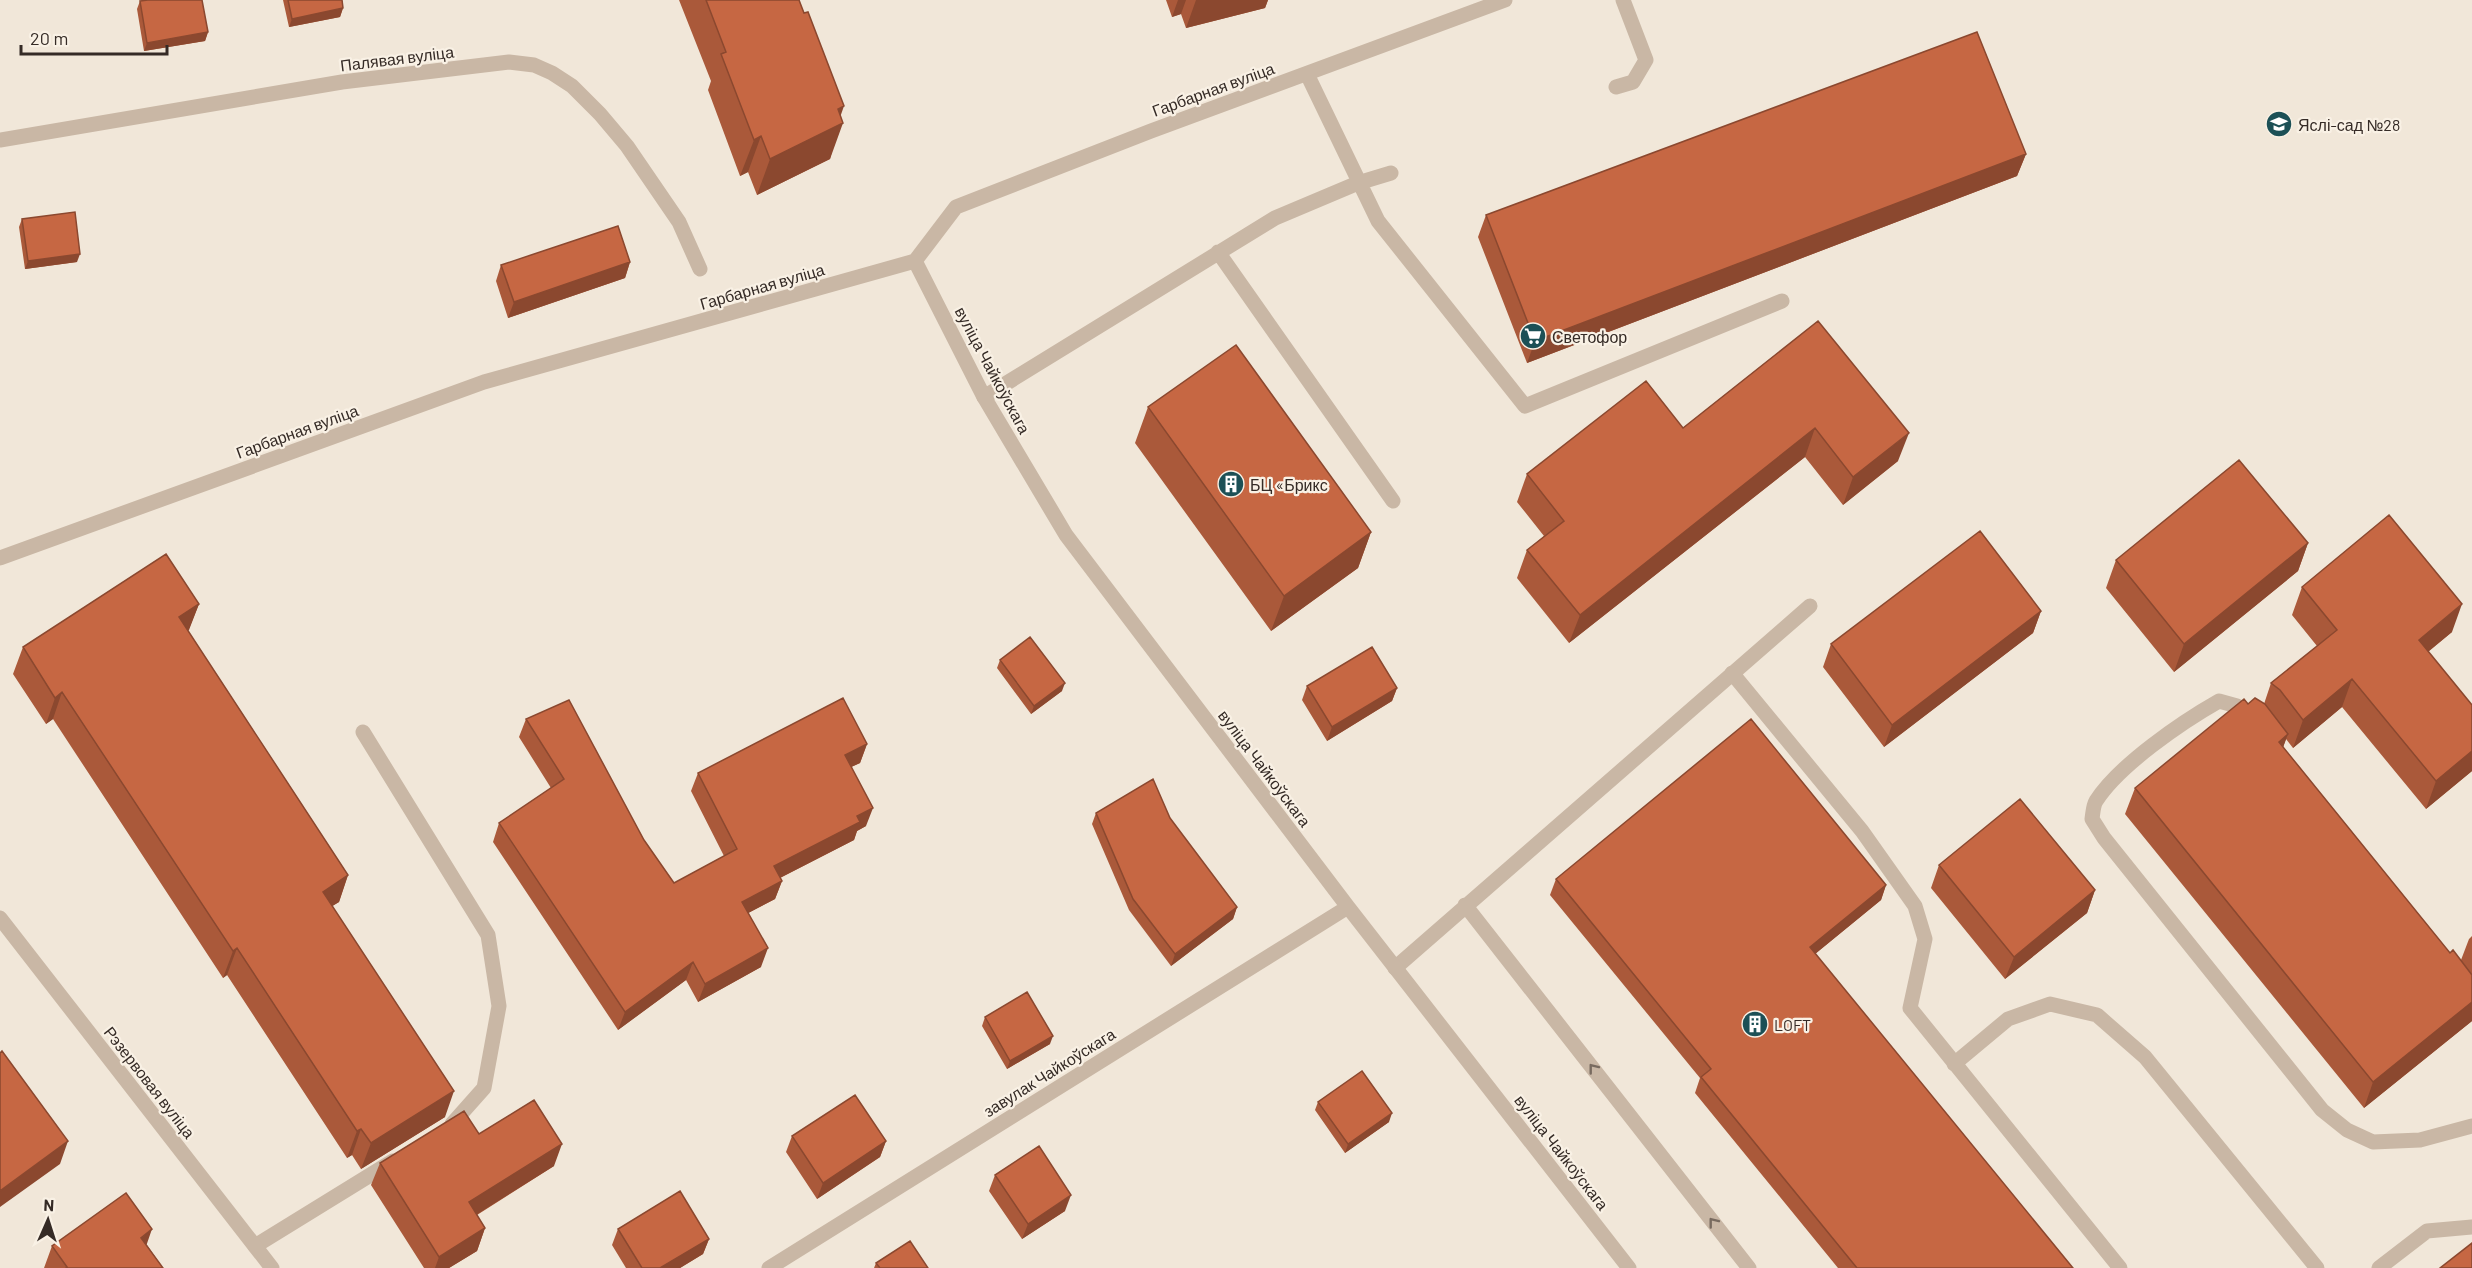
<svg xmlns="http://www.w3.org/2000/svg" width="2472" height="1268" viewBox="0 0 2472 1268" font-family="Barlow,sans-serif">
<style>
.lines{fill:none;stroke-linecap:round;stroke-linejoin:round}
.service{stroke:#c9b7a5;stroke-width:15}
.minor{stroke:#c9b7a5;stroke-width:15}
.wall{fill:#aa593a}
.shaded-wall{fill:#8b482f}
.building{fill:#c66743;stroke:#8b482f;stroke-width:1.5}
.oneway{stroke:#786a5f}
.labels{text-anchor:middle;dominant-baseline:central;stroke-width:4.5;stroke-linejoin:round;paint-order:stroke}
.street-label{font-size:16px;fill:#352b26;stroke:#f9f1e5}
.poi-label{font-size:16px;fill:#352b26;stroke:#f9f1e5;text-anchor:start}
</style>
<rect width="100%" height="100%" fill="#f1e7d9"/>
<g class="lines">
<path class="service" d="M1307,74L1378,221L1525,406L1782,301
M1616,87L1633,82L1646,60L1623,0
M1218,252L1393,501
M984,397L1275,218L1358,183L1391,173
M1732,673L1862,831L1915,906L1925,939L1910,1008L2120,1268
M2251,716L2237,706L2219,701C2182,722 2119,765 2096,801C2093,806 2093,813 2092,819L2104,838L2322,1110L2347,1130L2373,1142L2420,1140L2472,1126
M363,732L488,935L499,1006L484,1088L452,1124
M1465,905L1749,1268
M1395,968L1810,606
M1954,1064L2008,1019L2050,1004L2097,1015L2145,1057L2317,1268
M255,1246L393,1161
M2379,1268L2427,1231L2472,1227"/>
<path class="minor" d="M0,140L342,82L509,62L534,65L552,73L572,86L600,114L627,146L679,222L700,269
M915,261L984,397L1066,535L1348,907L1629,1268
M0,558L484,382L915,261L956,207L1151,131L1505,0
M0,918L272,1268
M769,1268L1348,907"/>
</g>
<path class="wall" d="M283,0H342L343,8L340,17L289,27Z
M679,0H799L841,117L830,159L757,195L748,172L740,176L708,90L711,81Z
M1166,0H1268L1265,8L1186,28L1181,14L1172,17Z
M140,1L208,32L205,41L144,51L137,9Z
M2026,154L2017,176L1527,363L1478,237L1486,215Z
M22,219L77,262L25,269L19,227Z
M630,262L625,278L508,318L496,281L501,265Z
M1818,321L1898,461L1843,505L1805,457L1569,643L1517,578L1527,550L1544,536L1517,502L1527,474L1683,428Z
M1148,407L1371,532L1358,568L1271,631L1135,443Z
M2308,543L2298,571L2174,672L2106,588L2116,560Z
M2302,587L2452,632L2428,652L2472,705V771L2426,809L2342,707L2293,748L2286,739L2283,747L2450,953L2461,960L2469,939L2472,936V1021L2364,1108L2125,814L2135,788L2248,704H2264L2271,683L2317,646L2292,615Z
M199,604L188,631L348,875L339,902L332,906L445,1117L361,1169L352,1155L347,1158L227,975L223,978L53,719L46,724L13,674L23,647Z
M2041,611L2033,633L1884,747L1823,667L1831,644Z
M1000,660L1062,691L1031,714L997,668Z
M1307,686L1397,688L1392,701L1327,741L1302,700Z
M526,719L644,840L674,883L724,856L691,791L698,773L867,744L860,763L851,767L866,826L857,831L854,840L780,878L782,881L775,899L748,913L761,967L698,1002L686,980L618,1030L493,842L499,823L551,788L519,737Z
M1096,813L1237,907L1233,919L1171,966L1129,910L1092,824Z
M1939,865L2095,890L2087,913L2005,979L1931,888Z
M1556,879L1886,885L1881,900L1815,954L2073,1268H1838L1695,1093L1700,1078L1550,895Z
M985,1017L1050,1044L1007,1069L982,1026Z
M1318,1102L1389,1122L1345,1153L1315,1110Z
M479,1134L554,1166L477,1215L485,1228L477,1251L449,1268H424L371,1185L380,1163Z
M792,1136L886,1141L880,1157L817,1199L786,1152Z
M995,1175L1065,1211L1022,1239L989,1191Z
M618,1229L709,1239L703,1254L680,1268H626L612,1245Z
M147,1245L163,1268H44L52,1246Z
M876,1263L928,1268H874Z"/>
<path class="shaded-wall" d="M1178,0H1186L1181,14L1172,17Z
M1196,0H1268L1265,8L1186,28Z
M343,8L340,17L289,27L292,19Z
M208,32L205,41L144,51L147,43Z
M844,106L837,126L843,123L830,159L757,195L770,159L838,109Z
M761,136L748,172L740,176L754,140Z
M2026,154L2017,176L1527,363L1535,341Z
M80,254L77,262L25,269L28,261Z
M630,262L625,278L508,318L514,302Z
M1815,428L1805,457L1569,643L1580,615Z
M1909,433L1898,461L1843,505L1853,477Z
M1371,532L1358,568L1271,631L1284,596Z
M2308,543L2298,571L2174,672L2184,644Z
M199,604L189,630L169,643L179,617Z
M2462,604L2452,632L2408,668L2419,640Z
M2041,611L2033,633L1884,747L1892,725Z
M2352,679L2342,707L2293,748L2303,720Z
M1065,683L1062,691L1031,714L1034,706Z
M1397,688L1392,701L1327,741L1332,727Z
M62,692L53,719L46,724L55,698Z
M2288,734L2278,761L2279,742Z
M867,744L860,763L838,773L845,755Z
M2472,751V771L2426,809L2436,781Z
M873,808L866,826L857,831L854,840L768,884L774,866L857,816Z
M348,875L339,902L313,918L323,892Z
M782,881L775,899L735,920L742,902Z
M1886,885L1881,900L1804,963L1810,947Z
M2095,890L2087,913L2005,979L2014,957Z
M1237,907L1233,919L1171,966L1175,954Z
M237,948L227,975L223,978L233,951Z
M768,948L761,967L698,1002L705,984Z
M693,962L686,980L618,1030L625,1012Z
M2472,1002V1021L2364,1108L2373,1082Z
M1053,1036L1050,1044L1007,1069L1010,1061Z
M454,1091L445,1117L361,1169L371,1143Z
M1392,1113L1389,1122L1345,1153L1348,1144Z
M361,1129L352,1155L347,1158L357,1131Z
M68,1141L60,1164L0,1207V1191Z
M886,1141L880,1157L817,1199L823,1183Z
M562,1144L554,1166L460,1225L469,1202Z
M1071,1195L1065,1211L1022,1239L1028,1224Z
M485,1228L477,1251L449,1268H435L439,1257Z
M152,1229L142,1258L141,1238Z
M709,1239L703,1254L680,1268H660Z"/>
<path class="building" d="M148,0H202L208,32L147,43L140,1Z
M288,0H342L343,8L292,19Z
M706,0H799L804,13L808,12L844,106L838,109L843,123L770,159L761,136L754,140L721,54L726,52Z
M1977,32L2026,154L1535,341L1486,215Z
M75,212L80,254L28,261L22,219Z
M618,226L630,262L514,302L501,265Z
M1818,321L1909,433L1853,477L1815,428L1580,615L1527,550L1564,521L1527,474L1646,381L1683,428Z
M1236,345L1371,532L1284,596L1148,407Z
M2239,460L2308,543L2184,644L2116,560Z
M2389,515L2462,604L2419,640L2472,705V751L2436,781L2352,679L2303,720L2280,690L2271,683L2337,630L2302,587Z
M1980,531L2041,611L1892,725L1831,644Z
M166,554L199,604L179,617L348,875L323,892L454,1091L371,1143L361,1129L357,1131L237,948L233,951L62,692L55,698L23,647Z
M1030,637L1065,683L1034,706L1000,660Z
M1372,647L1397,688L1332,727L1307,686Z
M843,698L867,744L845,755L873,808L857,816L860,822L774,866L782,881L742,902L768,948L705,984L693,962L625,1012L499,823L564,779L526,719L569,700L644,840L674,883L737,849L698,773Z
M2255,698L2265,704L2288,734L2279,742L2450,953L2453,950L2472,975V1002L2373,1082L2135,788L2244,699L2248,704Z
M1751,719L1886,885L1810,947L2073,1268H1857L1701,1077L1711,1069L1556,879Z
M1153,779L1170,818L1237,907L1175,954L1133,899L1096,813Z
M2020,799L2095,890L2014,957L1939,865Z
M1027,992L1053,1036L1010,1061L985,1017Z
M2,1051L68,1141L0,1191V1053Z
M1362,1071L1392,1113L1348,1144L1318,1102Z
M855,1095L886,1141L823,1183L792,1136Z
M534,1100L562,1144L469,1202L485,1228L439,1257L380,1163L464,1111L479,1134Z
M1039,1146L1071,1195L1028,1224L995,1175Z
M680,1191L709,1239L660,1268H642L618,1229Z
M126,1193L152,1229L141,1238L163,1268H66L67,1267L52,1246Z
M910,1241L928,1268H880L876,1263Z
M2472,1243V1268H2440Z"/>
<defs><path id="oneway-chevron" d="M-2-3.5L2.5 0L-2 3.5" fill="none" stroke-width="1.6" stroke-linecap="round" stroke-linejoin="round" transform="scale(1.5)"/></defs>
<g class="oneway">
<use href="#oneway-chevron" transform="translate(1593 1068) rotate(-128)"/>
<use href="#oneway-chevron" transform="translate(1713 1222) rotate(-128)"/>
</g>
<defs>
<symbol id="school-disc" viewBox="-11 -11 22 22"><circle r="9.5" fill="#1c5056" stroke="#f9f1e5"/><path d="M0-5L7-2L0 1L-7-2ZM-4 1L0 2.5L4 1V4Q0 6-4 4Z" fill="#fff"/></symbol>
<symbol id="supermarket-disc" viewBox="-11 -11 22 22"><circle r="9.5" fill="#1c5056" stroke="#f9f1e5"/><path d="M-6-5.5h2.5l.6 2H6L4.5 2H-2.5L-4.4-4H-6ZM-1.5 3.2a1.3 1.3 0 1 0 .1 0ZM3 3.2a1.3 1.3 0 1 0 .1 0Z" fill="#fff"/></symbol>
<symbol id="building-disc" viewBox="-11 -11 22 22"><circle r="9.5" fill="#1c5056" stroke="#f9f1e5"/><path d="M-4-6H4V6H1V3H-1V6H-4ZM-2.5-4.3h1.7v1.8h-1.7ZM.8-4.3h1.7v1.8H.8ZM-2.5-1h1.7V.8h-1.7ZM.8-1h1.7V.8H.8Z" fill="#fff"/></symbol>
</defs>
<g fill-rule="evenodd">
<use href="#school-disc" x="2264" y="109" width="30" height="30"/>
<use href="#supermarket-disc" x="1518" y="321" width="30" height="30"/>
<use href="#building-disc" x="1216" y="469" width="30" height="30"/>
<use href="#building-disc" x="1740" y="1009" width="30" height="30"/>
</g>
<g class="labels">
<g class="street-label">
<text transform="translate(397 58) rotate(-7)">Палявая вуліца</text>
<text transform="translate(1213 89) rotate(-20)">Гарбарная вуліца</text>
<text transform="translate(762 286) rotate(-16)">Гарбарная вуліца</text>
<text transform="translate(993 370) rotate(62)">вуліца Чайкоўскага</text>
<text transform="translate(297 431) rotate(-20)">Гарбарная вуліца</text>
<text transform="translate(1265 768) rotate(53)">вуліца Чайкоўскага</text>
<text transform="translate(1049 1072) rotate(-32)">завулак Чайкоўскага</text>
<text transform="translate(150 1082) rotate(52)">Рэзервовая вуліца</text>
<text transform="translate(1562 1152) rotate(52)">вуліца Чайкоўскага</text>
</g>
<g class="poi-label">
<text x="2298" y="124">Яслі-сад №28</text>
<text x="1552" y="336">Светофор</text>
<text x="1250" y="484">БЦ «Брикс</text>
<text x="1774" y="1024">LOFT</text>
</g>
</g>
<g transform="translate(48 1220) rotate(3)" stroke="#f9f1e5" stroke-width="4.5" paint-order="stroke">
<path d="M0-4.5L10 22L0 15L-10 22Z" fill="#352b26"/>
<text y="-9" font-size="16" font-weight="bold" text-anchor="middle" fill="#352b26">N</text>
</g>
<path d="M21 45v9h146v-9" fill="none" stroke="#352b26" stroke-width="3"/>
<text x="30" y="45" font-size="18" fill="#352b26" stroke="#f9f1e5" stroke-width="4.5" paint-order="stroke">20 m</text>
</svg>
